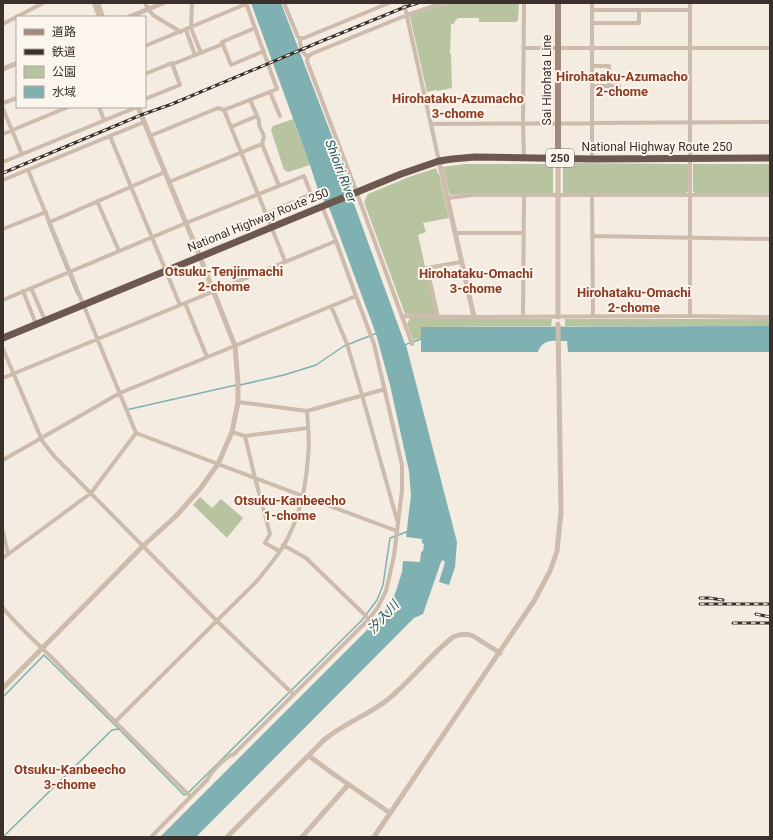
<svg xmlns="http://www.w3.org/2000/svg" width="773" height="840" viewBox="0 0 773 840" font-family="Roboto,'Noto Sans JP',sans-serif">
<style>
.green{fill:#b8c4a0}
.water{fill:#7fb0b2}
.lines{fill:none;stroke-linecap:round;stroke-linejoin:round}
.stream{stroke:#7fb0b2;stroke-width:1.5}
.minor{stroke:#cdbbac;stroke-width:4}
.tertiary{stroke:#cdbbac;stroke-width:5}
.secondary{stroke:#a18a7d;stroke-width:6}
.trunk{stroke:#6c584f;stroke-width:7}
.rail-casing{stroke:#3b302b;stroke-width:3}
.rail{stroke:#fbf5ee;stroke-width:1.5;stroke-dasharray:4.5;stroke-linecap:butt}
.labels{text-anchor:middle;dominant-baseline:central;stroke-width:4;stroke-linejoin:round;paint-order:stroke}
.shield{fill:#fbf5ee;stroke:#756b66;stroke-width:1}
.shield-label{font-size:11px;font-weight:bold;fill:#3b302b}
.street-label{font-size:12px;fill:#3b302b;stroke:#fbf5ee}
.neighbourhood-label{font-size:13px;font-weight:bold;fill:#8c3b22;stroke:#fbf5ee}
.water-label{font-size:13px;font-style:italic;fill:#1f5a5e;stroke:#fbf5ee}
</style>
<rect width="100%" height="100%" fill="#f4ebe1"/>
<path class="green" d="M450,3H519L518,20L516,22H479V18H458L455,21L454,24H451L450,54H451L452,88L437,91L436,90L427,92L410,17L411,15Z
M293,119L310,165L288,172L284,170L271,130L273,126Z
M566,163L688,164V191L686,193H563V166Z
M465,164H550L553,166V193H476L451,195L449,193L443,167Z
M693,164H770V193H695L693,191Z
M436,168L438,174H439L449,218L423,223L426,232L418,235L436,315L405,314L364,202L368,194L409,177Z
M410,318L552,319L551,326L422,327L421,338L413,340L407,324Z
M565,319H770V326H565Z
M200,497L212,508L221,499L243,518L227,538L193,505Z"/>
<path class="water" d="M251,3H281L344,168L342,169C343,176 347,182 345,189L350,199L353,201L405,344L421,338V327L770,326V352H568L567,341C555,341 542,338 538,352H421V340L406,345L457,542L455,567L449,585L439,582L445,562L443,560L441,562L423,614L414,618L196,837H160L383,614L394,597L402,572L403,561L420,562L421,552L423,551L424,544L422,543V539L406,537L411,495L409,471L390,385L376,334L330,210L319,193L310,165Z"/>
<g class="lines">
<path class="stream" d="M48,223L77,294
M240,385L284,375L316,365L344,346L377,333
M126,410L236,385
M3,697L44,655L119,729
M3,837L112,730L119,729L184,795L189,792L362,620L377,600L383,585L390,538L409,531"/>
<path class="minor" d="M94,3L99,17
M98,3L103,17
M145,3L148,9L153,15L181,32
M192,3L191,28L201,53
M284,3L298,37L300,38C299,44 303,54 308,57L307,61L354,185L412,344
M404,3L439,161
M524,3L523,124L524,158
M592,3V159
M592,10H690
M592,23H639V10
M3,24L43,3
M255,28L222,42L231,65L264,51
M186,30L195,55
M300,38H304L389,3
M145,46L246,4
M523,48H770
M308,57L311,54L407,15L443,3
M173,64L223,44
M592,66H609V86
M145,74L172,63L180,85L145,99
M592,86H619
M270,92L280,116
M250,100L259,120V125L264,136L262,144L279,186
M3,103L17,98
M99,107L104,120
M3,109L22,154
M224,110L285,261
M431,124L770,122
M231,127L257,116
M3,134L68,107
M110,136L180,305
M150,136L218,108L224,110L277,89L246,3
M3,162L137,107
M28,170L136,433L303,496L397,531
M3,180L144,122
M169,182L262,144
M592,195L593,316
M448,198L472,195H770
M97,201L119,251
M50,222L165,172
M3,229L46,212
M456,233H523
M592,236L770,239
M31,288L45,320
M23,291L36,324
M3,300L186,223L304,176L311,194L266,214
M185,303L207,357
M331,306L347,344L362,395L397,520
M402,316L474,317L690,316L770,317
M690,316V3
M438,317L427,268L461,262
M523,317L524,195
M3,349L41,438L43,442L54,456L217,621L293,694
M3,378L336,241
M238,402L307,411L385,389
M232,432L245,436L308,428
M245,436L255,478L270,534L265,543L279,551
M3,460L120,393L356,296
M3,532L8,554
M283,545L306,558L369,619
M3,558L91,493L136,433
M3,608C20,629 42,647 61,667C104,711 147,754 191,797
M115,722L256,582C266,570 276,558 284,545C299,519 306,487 308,457C310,442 308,426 307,411
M151,837L207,780C211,772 225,757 234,754L369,619L378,607L386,591L394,556L402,490V465L374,344L356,296L336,241L322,206"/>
<path class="tertiary" d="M129,17L163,3
M3,69L17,63
M558,158V317
M439,161L474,317
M3,688L143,546L176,516L200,489L218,464L232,432L238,402V383L235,346L200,257L138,107
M309,756L332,773L390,813
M227,837L324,740C343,724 366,716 386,701C410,682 429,656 453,637C460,634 466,633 473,636L500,653
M302,837L348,785
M374,837L534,601L550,571L557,551L561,512L558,324"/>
<path class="secondary" d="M558,158V3"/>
<path class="trunk" d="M3,338L401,174L439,161L452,159L475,157L592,159L770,158"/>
<defs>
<path id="rail" d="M3,173L141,115L172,104L317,43L405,7L418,3
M700,598H709L723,600
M700,604H770
M756,614L770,617
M733,623H770"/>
</defs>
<use href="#rail" class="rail-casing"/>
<use href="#rail" class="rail"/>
</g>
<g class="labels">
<rect class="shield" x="546" y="149" width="28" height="18" rx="3"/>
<g class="shield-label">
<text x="560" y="158">250</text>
</g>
<g class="street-label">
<text transform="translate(547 80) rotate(-90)">Sai Hirohata Line</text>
<text x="657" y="147">National Highway Route 250</text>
<text transform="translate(258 220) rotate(-22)">National Highway Route 250</text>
</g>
<g class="neighbourhood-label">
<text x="622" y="76">Hirohataku-Azumacho<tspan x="622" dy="15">2-chome</tspan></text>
<text x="458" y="98">Hirohataku-Azumacho<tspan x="458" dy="15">3-chome</tspan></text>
<text x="224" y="271">Otsuku-Tenjinmachi<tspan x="224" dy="15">2-chome</tspan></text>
<text x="476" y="273">Hirohataku-Omachi<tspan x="476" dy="15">3-chome</tspan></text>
<text x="634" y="292">Hirohataku-Omachi<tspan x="634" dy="15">2-chome</tspan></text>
<text x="290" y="500">Otsuku-Kanbeecho<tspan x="290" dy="15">1-chome</tspan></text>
<text x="70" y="769">Otsuku-Kanbeecho<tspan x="70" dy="15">3-chome</tspan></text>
</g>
<g class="water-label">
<text transform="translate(341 171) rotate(69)">Shioiri River</text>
<text transform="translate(383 617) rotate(-48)">汐入川</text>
</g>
</g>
<rect width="773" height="840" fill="none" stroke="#3b302b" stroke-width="8"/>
<rect x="16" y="16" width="130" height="92" fill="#fbf5ee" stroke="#aea6a0"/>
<rect x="24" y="29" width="20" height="6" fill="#a18a7d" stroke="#aea6a0"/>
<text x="52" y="36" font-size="12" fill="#3b302b">道路</text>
<rect x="24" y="49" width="20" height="6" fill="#3b302b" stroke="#aea6a0"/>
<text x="52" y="56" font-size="12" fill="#3b302b">鉄道</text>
<rect x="24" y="66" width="20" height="12" fill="#b8c4a0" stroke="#aea6a0"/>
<text x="52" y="76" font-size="12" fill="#3b302b">公園</text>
<rect x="24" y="86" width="20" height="12" fill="#7fb0b2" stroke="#aea6a0"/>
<text x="52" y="96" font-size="12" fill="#3b302b">水域</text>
</svg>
